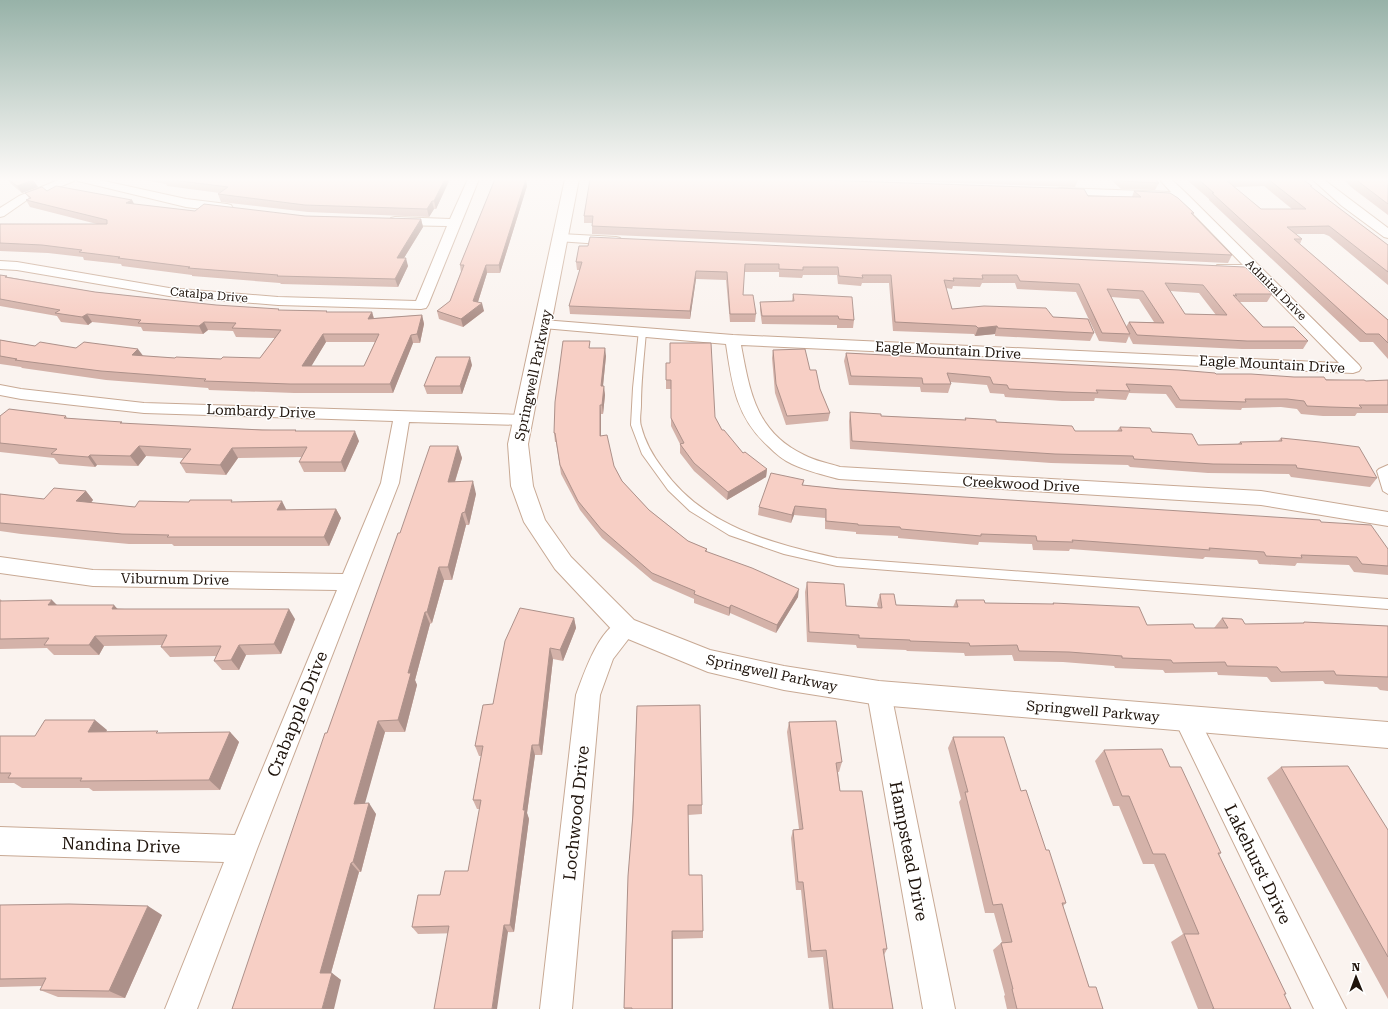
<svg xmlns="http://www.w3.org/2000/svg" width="1388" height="1009" viewBox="0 0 1388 1009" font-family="'Roboto Serif',serif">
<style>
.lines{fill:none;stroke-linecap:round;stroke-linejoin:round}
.lane-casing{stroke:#c8a994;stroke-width:2}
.street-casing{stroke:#c8a994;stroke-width:2}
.secondary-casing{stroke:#c8a994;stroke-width:2}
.lane{fill:#fff;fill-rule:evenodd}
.street{fill:#fff;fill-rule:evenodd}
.secondary{fill:#fff;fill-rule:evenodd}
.wall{fill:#d4b2a9;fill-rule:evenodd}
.shaded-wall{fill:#ad918a}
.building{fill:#f7cfc5;stroke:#ad918a;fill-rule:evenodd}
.labels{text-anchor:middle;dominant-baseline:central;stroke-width:3;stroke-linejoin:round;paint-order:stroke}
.far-street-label{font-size:12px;fill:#1f140c;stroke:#fff}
.street-label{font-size:14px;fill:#1f140c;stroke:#fff}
.near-street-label{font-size:17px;fill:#1f140c;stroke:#fff}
</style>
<rect width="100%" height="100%" fill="#faf3ef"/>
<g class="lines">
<defs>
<path id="lane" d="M639,330H645L646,332C644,356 641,381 641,405C641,411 639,420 641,426C645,442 653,456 663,469C704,527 771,543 837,558L1388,599V609L837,566L784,554L729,535L690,511L668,490L642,454L631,425L633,388Z
M1388,465V494L1383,491L1377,471L1379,469Z"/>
<path id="street" d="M61,179H76L74,181L27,200L4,216L0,217V208L19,196Z
M76,179H95L186,199L227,204L231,205L233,208L231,211L227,212L186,207L78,181Z
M468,179H479L428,305L426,308L421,309L278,305L169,296L17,270L0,269V261L17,262L169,288L278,297L416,301L447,226L395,225L391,224L389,221L391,218L395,217L450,219Z
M1159,179H1171L1187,194L1359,365L1361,368L1359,371L1353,373L741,345C750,393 756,432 804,455C815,461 828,463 840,467L1261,491L1388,512V526L1261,505L839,479C824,475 807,471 792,464C783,460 775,453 768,446C736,417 732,384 726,344L543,328L538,327L536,324L538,321L543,320L733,335L1339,363L1252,274L1217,271L1215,268L1217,265H1243L1179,199L1060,194L1056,193L1054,191L1056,189L1060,188L1171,192Z
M1312,179H1323L1388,228V238L1384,237L1342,206Z
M561,234L616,237L620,238L622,241L620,244L616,245L557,241L555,238L557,235Z
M0,385L21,389L144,403L523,415L529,416L531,420L529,424L523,425L409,422L399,483L257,849L197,1009H165L224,862L0,855V827L235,835L337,590L93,586L0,573V557L93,570L343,574L381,483L393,421L144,413L21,399L0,395Z
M625,618L633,621L636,627L633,633L613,659L600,695L572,1009H540L576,695C585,671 599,627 625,618Z
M879,683L887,686L891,693L955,1009H923L867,693L871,686Z
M1186,708L1195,711L1346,1009H1314L1174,719L1177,711Z"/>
<path id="secondary" d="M565,179H579L528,444L533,486L545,520L571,557L634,620L710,650L784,666L879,681L1388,722V748L879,705L784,690L708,672L616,634L555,569L524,522L511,486L508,444Z"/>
</defs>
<use href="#lane" class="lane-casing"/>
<use href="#street" class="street-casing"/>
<use href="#secondary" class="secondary-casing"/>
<use href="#lane" class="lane"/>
<use href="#street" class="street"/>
<use href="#secondary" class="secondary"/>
</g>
<path class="wall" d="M7,179H32L38,187L22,193L10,183Z
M139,179H450L436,209H434L429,217L308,212L221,202L218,194L220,193L167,186L166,184Z
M495,179H520L527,186L500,273H487L478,302L484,311L463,327L439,319L437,311L450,301L461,272L460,265Z
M840,179H1077L1078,180L1075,187Z
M1110,179H1154L1159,183L1155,190L1121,189Z
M1186,179H1302L1312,186L1311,187L1388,245V285L1329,236L1324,234H1296L1302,239L1300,244L1388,320V359L1373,342H1360L1209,200V199ZM1264,186L1292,209H1261L1234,187Z
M1343,179H1386L1388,181V215L1351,187Z
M47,191L132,200L134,204L195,211L305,216L421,219L423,227L404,258L408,266L398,287L281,284L280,283L192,276V275L122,266L121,264L84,260L83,257L48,253L0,251V224H97L30,207L26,200L29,198L25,193Z
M1134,191L1194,213L1193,216L1232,255L1228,263L592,234V223H584V216L1088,196L1132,197Z
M576,262L1245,267L1272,294L1267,302H1239L1263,327L1308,341L1303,349H1242L1133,344L1129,336L1126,343L1099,341L1076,292L1017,289L1015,283H982L980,287L953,286L952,289L946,288L952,309L1053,317L1094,333L1090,341L995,336V334L975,336L974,334L893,331L889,283H862L861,286L838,284L837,275H803L802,278L779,277V272H744L743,295L756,314L755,322H730L726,280L696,279L690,319L570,314L569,306L580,270H577ZM1170,291L1199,293L1216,315L1185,314ZM1111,297L1139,299L1154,322H1129L1126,327Z
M0,275L8,277L95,292L216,305L279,310L327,311V312H372L374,318L422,315L424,324L420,343H413L393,393H294L209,390L208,388L106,380L22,368L21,367L0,364V340L35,346L76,348L143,356L175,358L221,359L260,358L275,338L236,337L233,331L208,330L203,334L143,331L141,327L92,322L88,325L61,322L57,316L0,306ZM326,342H375L364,366H311Z
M793,294L854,320L853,328H837V325L762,324L760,310V302L792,301Z
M591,348L606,356L603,386L605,395L603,414H601V436L614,466L622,481L649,510L688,541L707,549V552L798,597L776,633L730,613L729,616L694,603V599L653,581L602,538L580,510L561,474L556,442H555L554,433Z
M773,350L810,370L820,389L830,413L828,421L786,425L775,393L772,358Z
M846,353L1216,374L1366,381L1388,380V413H1357L1355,416H1323L1301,414L1297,409L1281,407L1242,408L1241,410L1176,408L1166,394L1129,393L1126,400L1095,398L1094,401H1062L1005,397L1004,394L990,393L987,385L950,382L951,384L948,393L921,392L920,387L849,385L844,361Z
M666,363L715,417L722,430L743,453L767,469L766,477L727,500L694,471L680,453V444L671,426V389H666Z
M472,365L462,394H427L424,386Z
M850,412L881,416L965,420V418L1075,431H1117L1120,427L1152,432L1198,445L1238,444L1240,442L1278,441L1281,438L1377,478L1370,487L1291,477L1289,474L1208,473L1130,467L1128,465L1051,463L850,449L849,421Z
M0,416H66L67,418L123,424L296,431L359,441L345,472H304L299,462L302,457L238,458L226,475L186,473L180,463L183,458L146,456L138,466L97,465L95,467L59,464L54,458L0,452Z
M458,446L462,458L455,482L476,494L469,525H466L452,580H444L432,623L430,624L415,680L417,685L405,732H385L364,804L376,814L361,872H359L331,973L341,980L232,1009L327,733L400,533Z
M804,480L803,485L840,489L1321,522L1388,549V575L1354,572L1349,565L1297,563L1295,566L1259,564L1257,560L1205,557L1203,559L1070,549L1069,551L1033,550L1032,544L979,542L978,545L898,538V536L856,534V532L825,529V518L794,515L791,523L758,515L759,507Z
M86,491L93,500L91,503L135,507L189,502H233L286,510L336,509L341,518L329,546H174L172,544H129L21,534L0,531V494L44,499Z
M807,582L846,606L878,607L877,604L880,594L896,605L953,607L956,600L985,603L1052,604L1053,603L1147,625L1195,628H1214L1222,618L1245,624L1303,623L1304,622L1388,626V691L1380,690L1377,687L1325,684L1323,681L1271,682L1267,677L1218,675L1217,672L1165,673L1163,670L1115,668L1114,666L1063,662L1014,661L1012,655L965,656L964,653L907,651L906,650L857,648L856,645L807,642L805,592Z
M0,599L2,601L57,605L295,619L281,654L246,655L239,670H222L214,661L216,656L170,657L161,647L162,645L104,646L99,655H54L47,648L0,649Z
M574,618L576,628L563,661L553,659L542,755H535L527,813L529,819L514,932L418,934L412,927L440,895L468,871L480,809H477L473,800L481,756H479L475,746Z
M637,706L702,805V814L688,815L689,875L703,931V938L673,939V1009H624V1008Z
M789,722L842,762L839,772H838L840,791L887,949L884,955L893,1009H829L823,957L808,958L801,890H796L791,838L793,830L799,829L787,732Z
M107,730L106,732L160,733L230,732L239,742L220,790L93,791L89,788H22L14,783H0V736H35Z
M953,737L1021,791L1046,850L1066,903L1063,906L1089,987L1103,1009H1007L1004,996L1005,995L993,950L1001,943L1002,942L994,913H985L959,802L961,799L948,748Z
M1104,750L1170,767L1221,853L1219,855L1286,994L1284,995L1291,1009H1198L1171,942L1183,934L1154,864H1143L1119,806H1113L1095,761Z
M1281,767L1388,830V999L1267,778Z
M0,905L162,915L125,998L58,997L40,990L42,986L0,987Z"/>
<path class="shaded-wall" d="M445,179H450L436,209L434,201Z
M526,179L527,186L500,273L499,265Z
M33,180L38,187L22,193L17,186Z
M132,200L136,208L126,203Z
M432,201L434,209L429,217L427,209Z
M421,219L423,227L399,266L397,258Z
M406,258L408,266L398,287L395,279Z
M486,265L487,273L476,308L482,303L484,311L463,327L461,319L473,301Z
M696,271V279L690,319V311Z
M372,312L374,320L368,319Z
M87,314L92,322L88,325L82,317Z
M422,315L424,324L420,343L417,334Z
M204,322L208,330L203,334L199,326Z
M997,326L995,334L975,336L978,328Z
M323,334L326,342L306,375L302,366Z
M411,335L413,343L393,393L390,384Z
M605,348L606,356L602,395L601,386Z
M138,349L144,357L132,355Z
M470,357L472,365L462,394L460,386Z
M604,386L605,395L603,414L602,405Z
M600,405L601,414V445L600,436Z
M355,431L359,441L345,472L341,462Z
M139,446L146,456L138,466L130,456Z
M458,446L462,458L451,494L448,482Z
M232,448L238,458L226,475L220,465Z
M90,455L97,465L95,467L88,457Z
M767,469L766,477L727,500L728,492Z
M473,481L476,494L469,525L465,512Z
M86,491L93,500L84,510L76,501Z
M282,501L287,511L277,510Z
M795,506L794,515L791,523L792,515Z
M336,509L341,518L329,546L324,537Z
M462,513L466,525L452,580L448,567Z
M439,567L444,580L432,623L427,612Z
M799,589L798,597L776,633L777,625Z
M52,600L62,610L48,605Z
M114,605L123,615L112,609Z
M731,605L730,613L729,616V608Z
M289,609L295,619L281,654L274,644Z
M425,612L430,624L415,680L417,685L405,732L398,720L408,673Z
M574,618L576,628L563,661L560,650Z
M95,636L104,646L99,655L89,645Z
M239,645L246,655L239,670L231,660Z
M550,648L553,659L542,755L539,745Z
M95,720L107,730L100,742L88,732Z
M378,721L385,732L362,814L354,804Z
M230,732L239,742L220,790L209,780Z
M532,745L535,755L527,813L529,819L514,932L510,925L523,810Z
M369,803L376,814L361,872L353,862Z
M351,863L359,872L329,980L320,973Z
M148,906L162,915L125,998L109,991Z
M504,925L508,932L497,1009H492Z
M672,931L673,939V1009H672Z
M332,973L341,980L334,1009H322Z"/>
<path class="building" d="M8,179H32L33,180L17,186Z
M165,179H445L434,201H432L427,209L305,205L218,194L228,187Z
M495,179H526L499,265H486L473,301L482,303L461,319L437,311L450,301L464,265H460Z
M590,179H792L1084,189L1088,196L1141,197L1134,191L1170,193L1178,198L1194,213H1191L1232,255L592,226L593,216H584Z
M1044,179H1077L1078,180Z
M1120,179H1154L1159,183L1123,181Z
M1198,179H1302L1312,186H1310L1388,245V272L1333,229L1329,226L1287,227L1302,239H1294L1388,320V343L1379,334H1366L1212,193H1214ZM1268,179L1306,209H1261L1226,180Z
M1355,179H1386L1388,181V204Z
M56,186L132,200L126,203L195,211L204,204L305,216L421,219L397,258H406L395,279L277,276L278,275L188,268L190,267L118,258L120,257L79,252L82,250L42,245L0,243V224H107V220L26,200L31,198L25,193L42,187L47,191Z
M590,237L1245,267L1272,294H1235L1237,296L1233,295L1263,327H1294L1308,341H1247L1137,335L1129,322L1164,323L1143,291L1107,289L1130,334L1102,333L1079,284L1020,281L1017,275H982L983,279L953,278L954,281L944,280L952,309L984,306L1046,308L1053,317L1088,319L1094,333L998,328L997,326L978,328L976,326L895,322L891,275H862L863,278L839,276L838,267H803V270L779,269V264H745L743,295H753L756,314H730L727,272L696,271L690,311L569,306L582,262H576L579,246H588ZM1165,283L1203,285L1227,315L1185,314Z
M0,275L7,276L5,277L95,292L216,305L279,309L278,310L327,311L326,312H372L368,319L422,315L417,334L411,335L390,384H290L204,381L206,379L101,371L15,360L17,359L0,356V340L35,346L40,342L76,348L84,342L138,349L132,355L175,358L176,357L221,359L223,357L260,358L281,330L232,328L236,323L204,322L199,326L138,323L141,320L87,314L82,317L55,313L60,310L0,299ZM323,334H379L364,366H302Z
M793,294L852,297L854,320L839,319L838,316H762L760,302L794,301Z
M563,341H590L589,348H605L601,386H604L602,405H600V436L607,435L614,466L622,481L649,510L688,541L707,549L705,551L752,568L799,589L777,625L731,605L729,608L694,594L695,591L652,573L601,529L578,501L560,465L555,433H554L555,402Z
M670,343H711L715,417L722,430H724L743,453L745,452L767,469L728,492L694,463L680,444L684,443L671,418V380H666V363H670Z
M805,349L810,370H816L820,389L830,413L787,416L776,384L773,350Z
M846,353L1179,370L1215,373L1216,374H1251L1294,377H1324L1326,380H1364L1366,381L1388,380V405H1359L1362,408L1329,407L1307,406L1304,401L1287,399H1245L1246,402L1180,400L1171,386L1126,384L1130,391L1096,390L1098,393L1066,392L1009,389L1007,385L993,384L990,377L947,373L951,384H923L922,378L851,376Z
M436,357H470L460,386H424Z
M9,409L66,416L64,418L122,422L120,423L262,430H296L295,431H355L341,462H299L307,447L232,448L220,465L180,463L191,449L139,446L130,456L90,455L88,457L51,454L57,449L0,443V416Z
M850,412L881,414V416L966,420L965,418L996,420V422L1072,426L1075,431H1122L1120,427L1150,428L1152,432L1192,434L1198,445L1242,444L1240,442L1282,441L1281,438L1320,442L1359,447L1377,478L1297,468L1296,465L1213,464L1134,459L1133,456L1055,454L852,441Z
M430,446H458L448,482L473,481L465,512L462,513L448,567H439L427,612H425L408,673H411L398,720L378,721L354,804L369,803L353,862L351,863L320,973H332L322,1009H232L325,733H327L398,533H400Z
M771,473L804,480L802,485L840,489L1320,520L1321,522L1371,525L1388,549V566L1362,564L1357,557L1301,555L1302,558L1266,556L1264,552L1209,548L1210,550L1072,540L1073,542L1037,541L1036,536L981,534V536L901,529L900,527L858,525V524L826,521V509L795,506L792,515L759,507Z
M54,488L86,491L76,501L135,507L139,501L189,502L190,500H232L231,502L282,501L277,510L336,509L324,537H167L169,535L122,534L0,523V494L44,499Z
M807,582L844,584L846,606L882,608L880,594H894L896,605L958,607L956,600H984L985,603L1054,604L1053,603L1139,607L1147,625L1193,624L1195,628H1228L1222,618L1242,619L1245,624L1304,623V622L1388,626V677L1336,675L1334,671L1281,672L1277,667L1227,666L1225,662L1173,663L1171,660L1122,658V656L1069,652L1019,651L1017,645L970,646L969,643L910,641V640L859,638V635L809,632Z
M52,600L48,605H114L112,609H289L274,644L239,645L231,660L214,661L221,646L161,647L167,635L95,636L89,645H44L49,638L0,639V601Z
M520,608L574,618L560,650L550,648L539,745H532L523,810H525L510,925H504L492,1009H434L449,926L412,927L418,895H440L445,871H468L481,800H473L483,746H475L483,705L493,704L505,641Z
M700,705L702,805H688L689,875H702L703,931H672V1009H632V1008H624L628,876L633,814L637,706Z
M45,720H95L88,732L158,731L156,733L230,732L209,780L80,781L82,778H8L11,773H0V736H35Z
M836,721L842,762L836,763L840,791H862L887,949H883L893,1009H833L826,950L811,951L803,882H798L793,830L803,829L789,722Z
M953,737H1004L1021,791L1026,790L1046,850H1049L1066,903H1062L1089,987H1096L1103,1009H1017L1012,989H1013L1001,943L1012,942L1002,904L993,905L965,792H968Z
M1162,749L1170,767H1181L1221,853H1218L1286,994H1284L1291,1009H1212H1214L1184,934H1199L1165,854H1153L1129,796H1122L1104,750Z
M1348,766L1388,830V957L1281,767Z
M69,904L148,906L109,991L40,990L46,978L0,979V905Z"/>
<linearGradient id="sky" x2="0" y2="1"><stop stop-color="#97b2a8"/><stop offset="0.56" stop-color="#fdfaf8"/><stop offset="1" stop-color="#fdfaf8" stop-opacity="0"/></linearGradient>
<rect width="1388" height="320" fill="url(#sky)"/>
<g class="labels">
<g class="far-street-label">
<text transform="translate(1276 290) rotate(45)">Admiral Drive</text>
<text transform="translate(209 295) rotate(5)">Catalpa Drive</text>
</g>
<g class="street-label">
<text transform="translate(948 350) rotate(3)">Eagle Mountain Drive</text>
<text transform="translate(1272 364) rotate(3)">Eagle Mountain Drive</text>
<text transform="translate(533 375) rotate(-78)">Springwell Parkway</text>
<text transform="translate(261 411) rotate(2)">Lombardy Drive</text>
<text transform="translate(1021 484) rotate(3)">Creekwood Drive</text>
<text transform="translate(175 579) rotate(1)">Viburnum Drive</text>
<text transform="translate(772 673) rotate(12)">Springwell Parkway</text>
<text transform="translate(1093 711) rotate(5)">Springwell Parkway</text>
</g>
<g class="near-street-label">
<text transform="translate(297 714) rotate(-68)">Crabapple Drive</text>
<text transform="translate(576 813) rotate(-84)">Lochwood Drive</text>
<text transform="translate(121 845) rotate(2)">Nandina Drive</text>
<text transform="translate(909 851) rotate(79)">Hampstead Drive</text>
<text transform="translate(1258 864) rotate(64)">Lakehurst Drive</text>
</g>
</g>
<g transform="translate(1356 977) rotate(359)" stroke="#ffffff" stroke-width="3" paint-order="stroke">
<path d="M0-3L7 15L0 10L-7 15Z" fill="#1f140c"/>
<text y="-6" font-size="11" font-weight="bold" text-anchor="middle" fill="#1f140c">N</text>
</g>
</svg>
